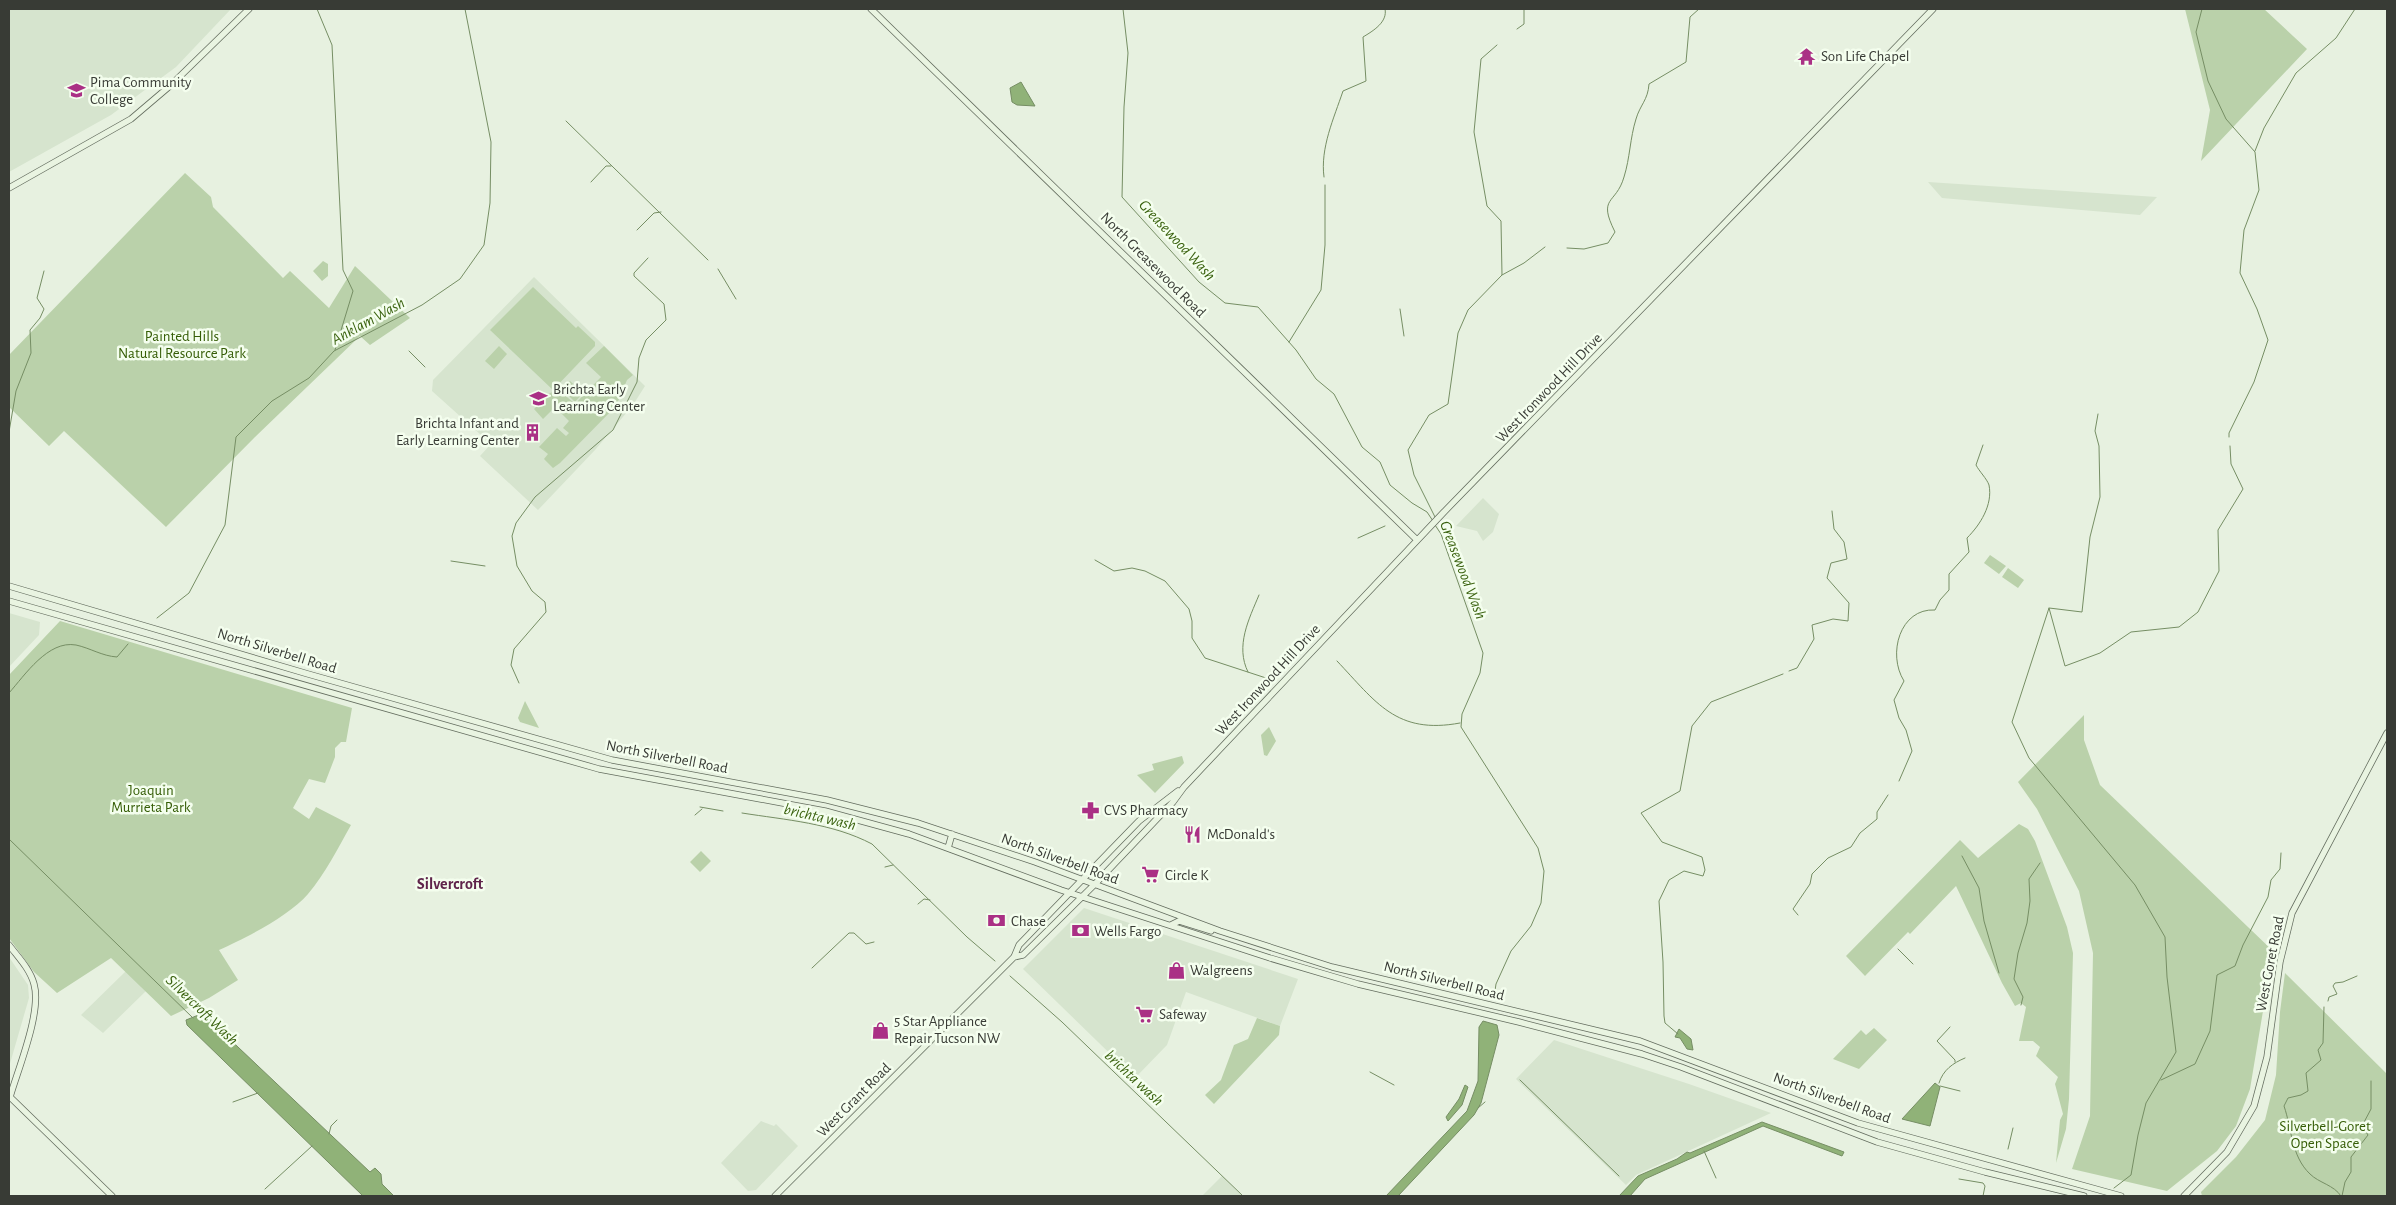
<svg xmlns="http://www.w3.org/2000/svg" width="2396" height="1205" viewBox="0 0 2396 1205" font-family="'Alegreya Sans',sans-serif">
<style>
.built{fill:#d6e4ce}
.green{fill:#bad1aa}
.water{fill:#90b278;stroke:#768e64}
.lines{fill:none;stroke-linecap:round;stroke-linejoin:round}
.stream{stroke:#768e64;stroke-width:1}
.secondary-casing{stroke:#646d5f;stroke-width:7}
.secondary{stroke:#e9f4e1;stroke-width:5.5}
.labels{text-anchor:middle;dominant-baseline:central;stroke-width:5;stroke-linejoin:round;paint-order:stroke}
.poi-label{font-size:15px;fill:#383b35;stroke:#f4feee;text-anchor:start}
.street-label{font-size:15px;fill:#383b35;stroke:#f4feee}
.park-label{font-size:15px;fill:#355d06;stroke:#f4feee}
.water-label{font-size:16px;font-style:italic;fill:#3b6310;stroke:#f4feee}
.neighbourhood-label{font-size:16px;font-weight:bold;fill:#5f244b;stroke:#f4feee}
</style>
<rect width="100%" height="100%" fill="#e7f1e0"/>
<path class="built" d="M9,9H231L176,67L111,115L9,172Z
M1928,182L2157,197L2140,215L1942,198Z
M534,277L645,386L633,405L595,450L538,510L480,456L491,444L432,391L433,380Z
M1483,498L1499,514L1493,532L1483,541L1477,531L1456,526Z
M9,613L40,622L39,635L9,667Z
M1084,908L1298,979L1280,1026L1186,992L1167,1045L1135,1078L1023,969Z
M9,957L28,985L29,998L9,1067Z
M126,971L146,991L103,1033L81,1015Z
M1554,1040L1689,1084L1771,1113L1636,1175L1626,1185L1516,1079Z
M761,1121L774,1126L776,1124L798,1146L756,1190L748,1191L721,1163Z
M1222,1176L1242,1196H1202Z"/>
<path class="green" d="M2185,9H2264L2307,49L2201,161L2210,110Z
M185,173L211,197L213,207L283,278L290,271L329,308L355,266L410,318L370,345L360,336L255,437L166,527L64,431L49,446L9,407V355Z
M323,261L328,264V276L322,281L313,271Z
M533,287L576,328L578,326L595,342V346L553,390L490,330Z
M499,346L507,354L494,369L485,361Z
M604,346L633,375L627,380L616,406L560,463L553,468L544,459L548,454L539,447L557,428L566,436L569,433L563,428L569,421L555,407L543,419L534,409L550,393L559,390L575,404L601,377L586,363Z
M570,381L583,393L575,402L562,389Z
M1990,555L2006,566L1999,574L1984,563Z
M2008,568L2024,580L2018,588L2002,577Z
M60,621L352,708L346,742H341L335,748V757L325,783L309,779L293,808L309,819L316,807L351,825C338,848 325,874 308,894C289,916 246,938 219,950L238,980L209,998L171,1016L111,958L57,993L34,972L9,938V675Z
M525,701L539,728L520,722L518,718Z
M2084,715V740L2100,785L2273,951L2250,1089L2236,1126L2217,1151L2167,1191L2072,1169L2090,1116L2093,953L2079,891L2037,809L2018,782Z
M1269,727L1276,741L1267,756L1264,755L1261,735Z
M1182,756L1184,763L1155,793L1137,775L1154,770L1152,764Z
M2019,824L2028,829L2035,841L2067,927L2073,953L2069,1099L2066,1129L2056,1163L2060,1120L2063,1114L2055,1084L2058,1077L2036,1056L2040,1047L2033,1041H2019L2026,1007L2021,1003L2015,1006L2002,983L1956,886L1910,934L1908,932L1865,976L1846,956L1960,840L1978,858Z
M701,851L711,861L700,872L690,862Z
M2285,973L2387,1074V1196H2202L2201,1192L2236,1157L2265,1120L2276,1075L2280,1012Z
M1257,1018L1280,1026L1279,1035L1214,1104L1205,1095L1221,1080L1234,1045L1248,1039Z
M1874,1028L1887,1040L1859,1069L1833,1059L1861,1030L1866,1035Z"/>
<path class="water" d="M1021,82L1035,106L1017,105L1012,102L1010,88Z
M206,1012L220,1030L370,1172L375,1168L381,1174L382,1184L394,1196H363L187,1025L186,1020Z
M1483,1021L1497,1025L1499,1035L1481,1103L1474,1115L1398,1196H1386L1467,1111L1478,1081L1479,1027Z
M1679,1029L1691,1039L1693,1050L1687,1049L1680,1038L1675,1037Z
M1935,1083L1940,1087L1930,1126L1902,1119Z
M1465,1085L1468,1087L1462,1105L1448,1121L1446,1117L1459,1099Z
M1762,1122L1844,1152L1842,1156L1763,1126L1645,1179L1630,1196H1619L1638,1176L1677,1159L1687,1152L1690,1153Z"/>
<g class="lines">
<path class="stream" d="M317,9L332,45L343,270L353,291L335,350
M1123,9L1128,53L1124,107L1122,197L1199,282L1225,303L1258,307L1296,350L1316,379L1334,394L1362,447L1380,462L1390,485L1412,503L1427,512L1433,521
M2202,9L2196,32L2208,81L2226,119L2255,152L2259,190L2244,230L2240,273L2257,309L2268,340L2254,382L2229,433V437
M1517,29L1524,24V9
M566,121L708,260
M2255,151L2264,128L2296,73L2336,38L2355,9
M1324,177C1320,148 1334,118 1343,91L1366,81L1363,37C1373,31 1388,22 1385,9
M591,182L606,166H611
M637,230L654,213L661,212
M1567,248L1584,249L1608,243L1615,232C1597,196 1616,205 1624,177C1630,158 1630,138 1636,119C1640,105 1648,100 1649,84L1686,62L1690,17L1699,9
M718,269L736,299
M1502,275L1524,263L1545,247
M1400,309L1404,336
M1289,342L1321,290L1325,245V185
M409,351L425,367
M9,432L16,391L31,353L30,330L40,318L44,309L37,298L44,271
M1435,517L1414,475L1408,450L1429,415L1448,404L1458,333L1468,310L1502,275L1501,221L1487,206L1474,132L1481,59L1497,45
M1435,525L1441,534L1483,653L1480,673L1462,714L1461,727L1538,848L1544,871L1541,903L1531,926L1511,951L1496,984L1494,997
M1358,538L1385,526
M1095,560L1114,571L1132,568L1145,571L1165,581L1189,609L1192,621V638L1205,658L1266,678
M451,561L485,566
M2049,608L2082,612L2090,537L2100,497L2099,446L2095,431L2098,414
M157,618L189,593L225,525L236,437L272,401L309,378L334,351L422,305L460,279L484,245L490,203L491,142L465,9
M1337,661C1376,702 1396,735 1460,723
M1789,671L1797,668L1814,639L1812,625L1833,619L1848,621L1849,603L1827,578L1831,563L1847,559L1844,542L1834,529L1832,511
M1248,672C1235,646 1249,619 1259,595
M519,683L511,665L514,649L546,612L545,602L532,591L517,566L512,536L516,523L535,497L613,430L637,382L639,358L646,340L666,320L664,304L634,276V273L648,258
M9,693C25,675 48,640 76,645C90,648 102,656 117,657L128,644
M1899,781L1912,751L1906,730L1899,718L1894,700L1904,681C1887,654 1900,608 1935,610L1940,600L1949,590V574L1969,552L1967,538C1980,525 1993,505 1989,485C1987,479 1979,471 1976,465L1983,445
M700,807L723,811
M742,813C786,820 832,823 872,844L967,937L995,961
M695,815L702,809
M9,839L193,1018
M1962,856L1979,888L1984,921L1999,973
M885,867L893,865
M918,904L924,899L930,900
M1798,915L1793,909L1810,884L1812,874L1828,858L1851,847L1860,833L1877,819V812L1888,795
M1898,949L1913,964
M812,968L849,933H854L866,944L874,942
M1010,976L1062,1022L1243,1196
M2328,1001L2329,997L2337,994L2333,986L2335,983L2343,982L2357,976
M2021,1005L2023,997L2014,979L2018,953L2027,923L2030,901L2029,879L2040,863
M2324,1007L2323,1043L2318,1050L2321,1060L2306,1073L2308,1091L2301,1095L2288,1098L2284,1106C2292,1129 2291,1156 2310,1174C2319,1183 2334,1185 2341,1196
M1950,1027L1937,1041L1955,1060V1062
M1678,1034L1665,1023L1664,1016L1663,962L1659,901L1669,880L1684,871L1703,876L1705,870L1702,857L1662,842L1641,813L1680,791L1692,726L1711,702L1783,674
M1370,1072L1394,1085
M1520,1080L1619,1176
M2161,1080L2195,1064L2210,1031L2217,975L2235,966L2243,945L2268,897L2271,880L2280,869L2281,853
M1939,1083C1943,1070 1953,1063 1965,1058
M1940,1086L1960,1091
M233,1102L258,1093
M1478,1108L1485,1102
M329,1134L331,1126L337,1120
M2008,1149L2013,1128
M1704,1151L1716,1178
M1959,1179L1983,1183L1985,1186L1983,1196
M2114,1188L2131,1175L2138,1135L2146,1103L2176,1052L2167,977L2165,937L2135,885L2029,758L2012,722L2049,608L2065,666L2100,653L2131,632L2179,627L2198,612L2219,571L2218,530L2243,489L2231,464L2230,446
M265,1189L312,1146
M2342,1196L2345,1182L2351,1172V1157L2368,1135L2362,1126L2371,1109V1081"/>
<defs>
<path id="secondary" d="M871,9L1417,540
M9,188L131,119L171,85L249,9
M9,586L308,674L612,760L827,800L918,823L1035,862L1220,931L1332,967L1640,1041L1858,1123L2121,1196
M9,601L599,769L825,811L909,834L1061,890L1270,958L1358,984L1519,1022L1642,1054L1681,1067L1877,1142L1985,1172L2084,1196
M948,848L952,834
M1171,925L1179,921L1211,931
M9,945C18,957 30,969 34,984C42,1012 18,1069 10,1097L112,1196
M1014,957L1023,955L1094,885L1173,802L1184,787L1443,513L1933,9
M775,1196L1014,957L1019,945L1139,821L1178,791
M2184,1196L2227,1152L2254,1106L2267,1057L2280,962L2292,913L2387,733"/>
</defs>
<use href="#secondary" class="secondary-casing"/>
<use href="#secondary" class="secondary"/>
</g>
<defs>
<symbol id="temple-bare" viewBox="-9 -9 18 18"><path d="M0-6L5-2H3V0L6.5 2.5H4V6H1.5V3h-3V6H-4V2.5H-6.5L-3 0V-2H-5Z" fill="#aa3085" stroke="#f4feee" stroke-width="2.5" paint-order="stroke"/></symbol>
<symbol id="university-bare" viewBox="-9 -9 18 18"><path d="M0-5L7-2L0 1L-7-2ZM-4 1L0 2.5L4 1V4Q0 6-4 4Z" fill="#aa3085" stroke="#f4feee" stroke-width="2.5" paint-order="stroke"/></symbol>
<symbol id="school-bare" viewBox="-9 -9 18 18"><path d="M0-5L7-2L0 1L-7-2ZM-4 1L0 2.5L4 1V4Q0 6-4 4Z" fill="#aa3085" stroke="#f4feee" stroke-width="2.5" paint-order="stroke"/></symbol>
<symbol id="building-bare" viewBox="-9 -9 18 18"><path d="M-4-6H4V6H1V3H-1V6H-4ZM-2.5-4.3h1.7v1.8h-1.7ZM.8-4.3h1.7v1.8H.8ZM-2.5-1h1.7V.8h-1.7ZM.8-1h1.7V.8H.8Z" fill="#aa3085" stroke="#f4feee" stroke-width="2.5" paint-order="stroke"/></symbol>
<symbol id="pharmacy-bare" viewBox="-9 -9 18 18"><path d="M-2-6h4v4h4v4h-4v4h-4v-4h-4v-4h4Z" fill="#aa3085" stroke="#f4feee" stroke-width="2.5" paint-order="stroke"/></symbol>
<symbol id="restaurant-bare" viewBox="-9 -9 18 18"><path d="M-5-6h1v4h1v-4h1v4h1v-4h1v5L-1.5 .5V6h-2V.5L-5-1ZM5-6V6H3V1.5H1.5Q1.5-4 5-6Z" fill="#aa3085" stroke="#f4feee" stroke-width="2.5" paint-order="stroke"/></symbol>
<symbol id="supermarket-bare" viewBox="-9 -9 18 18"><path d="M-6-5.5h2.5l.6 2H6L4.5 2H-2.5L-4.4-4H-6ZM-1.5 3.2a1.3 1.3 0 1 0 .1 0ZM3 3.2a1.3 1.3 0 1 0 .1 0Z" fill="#aa3085" stroke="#f4feee" stroke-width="2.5" paint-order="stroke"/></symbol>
<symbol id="bank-bare" viewBox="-9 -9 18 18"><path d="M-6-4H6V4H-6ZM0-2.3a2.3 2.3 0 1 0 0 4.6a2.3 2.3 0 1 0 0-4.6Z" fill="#aa3085" stroke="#f4feee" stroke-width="2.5" paint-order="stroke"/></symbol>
<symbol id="shop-bare" viewBox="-9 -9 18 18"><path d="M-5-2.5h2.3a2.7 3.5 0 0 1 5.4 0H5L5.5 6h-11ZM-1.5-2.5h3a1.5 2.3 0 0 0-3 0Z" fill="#aa3085" stroke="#f4feee" stroke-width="2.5" paint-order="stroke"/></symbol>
</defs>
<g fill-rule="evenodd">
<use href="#temple-bare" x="1794" y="44" width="25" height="25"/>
<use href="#university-bare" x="64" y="78" width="25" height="25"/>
<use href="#school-bare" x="526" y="386" width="25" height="25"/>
<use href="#building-bare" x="520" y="420" width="25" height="25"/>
<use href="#pharmacy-bare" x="1078" y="798" width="25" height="25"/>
<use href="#restaurant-bare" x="1180" y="822" width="25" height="25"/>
<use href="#supermarket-bare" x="1138" y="862" width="25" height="25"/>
<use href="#bank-bare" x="984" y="908" width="25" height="25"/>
<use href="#bank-bare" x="1068" y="918" width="25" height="25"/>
<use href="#shop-bare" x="1164" y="958" width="25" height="25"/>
<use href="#supermarket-bare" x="1132" y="1002" width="25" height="25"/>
<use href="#shop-bare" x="868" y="1018" width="25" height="25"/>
</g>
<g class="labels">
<g class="poi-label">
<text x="1821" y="56">Son Life Chapel</text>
<text x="90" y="82">Pima Community<tspan x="90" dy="17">College</tspan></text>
<text x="553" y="389">Brichta Early<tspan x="553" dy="17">Learning Center</tspan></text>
<text x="519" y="423" text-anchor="end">Brichta Infant and<tspan x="519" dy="17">Early Learning Center</tspan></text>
<text x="1104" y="810">CVS Pharmacy</text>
<text x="1207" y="834">McDonald's</text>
<text x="1165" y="875">Circle K</text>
<text x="1011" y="921">Chase</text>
<text x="1094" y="931">Wells Fargo</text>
<text x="1190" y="970">Walgreens</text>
<text x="1159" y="1014">Safeway</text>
<text x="894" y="1021">5 Star Appliance<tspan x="894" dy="17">Repair Tucson NW</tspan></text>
</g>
<g class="street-label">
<text transform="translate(1153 265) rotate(45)">North Greasewood Road</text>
<text transform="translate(1549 388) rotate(-46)">West Ironwood Hill Drive</text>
<text transform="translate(277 651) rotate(17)">North Silverbell Road</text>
<text transform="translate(1268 680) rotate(-47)">West Ironwood Hill Drive</text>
<text transform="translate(667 757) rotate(11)">North Silverbell Road</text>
<text transform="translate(1060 859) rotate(20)">North Silverbell Road</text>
<text transform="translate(2270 964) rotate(-79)">West Goret Road</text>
<text transform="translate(1444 981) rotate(14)">North Silverbell Road</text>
<text transform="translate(1832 1098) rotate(20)">North Silverbell Road</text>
<text transform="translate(854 1100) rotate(-45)">West Grant Road</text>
</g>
<g class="park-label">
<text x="182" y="336">Painted Hills<tspan x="182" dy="17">Natural Resource Park</tspan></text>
<text x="151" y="790">Joaquin<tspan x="151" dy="17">Murrieta Park</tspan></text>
<text x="2325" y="1126">Silverbell-Goret<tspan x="2325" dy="17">Open Space</tspan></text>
</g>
<g class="water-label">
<text transform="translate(1177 240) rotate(47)">Greasewood Wash</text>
<text transform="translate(368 321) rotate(-29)">Anklam Wash</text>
<text transform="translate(1463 570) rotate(69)">Greasewood Wash</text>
<text transform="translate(820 817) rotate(13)">brichta wash</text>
<text transform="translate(202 1010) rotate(44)">Silvercroft Wash</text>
<text transform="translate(1134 1078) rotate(43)">brichta wash</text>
</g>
<g class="neighbourhood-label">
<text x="450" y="884">Silvercroft</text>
</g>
</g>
<rect width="2396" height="1205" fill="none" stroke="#383b35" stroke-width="20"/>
</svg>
